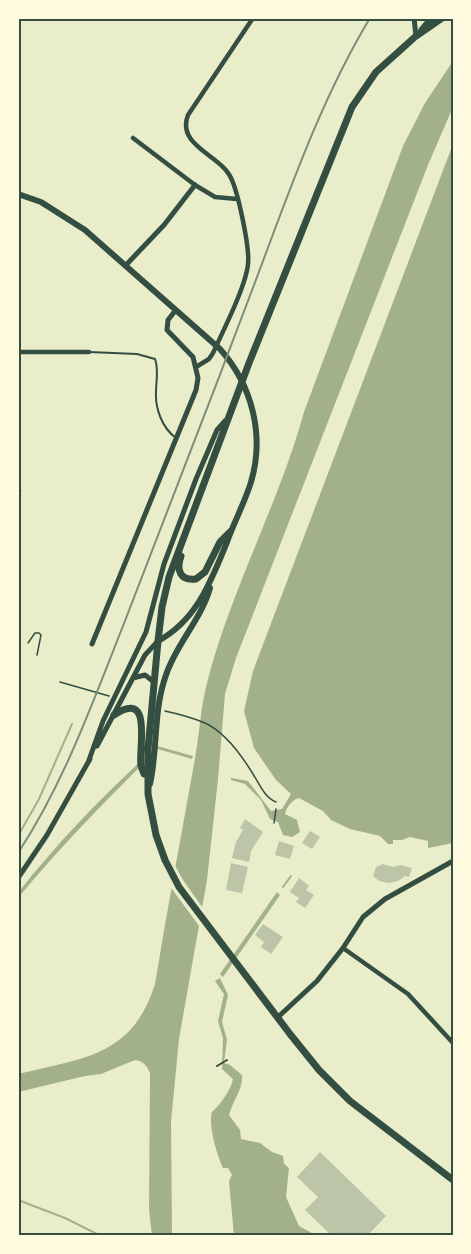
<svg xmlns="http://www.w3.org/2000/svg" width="471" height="1254" viewBox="0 0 471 1254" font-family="Montserrat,sans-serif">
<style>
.water{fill:#a3b18a}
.pier{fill:#e9edc9}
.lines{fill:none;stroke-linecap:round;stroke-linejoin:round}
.stream{stroke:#a3b18a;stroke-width:2}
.building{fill:#bcc5a7}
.path{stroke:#344e41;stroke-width:1.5}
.service{stroke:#344e41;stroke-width:2}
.minor{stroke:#344e41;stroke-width:4.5}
.tertiary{stroke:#344e41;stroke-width:5}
.secondary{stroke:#344e41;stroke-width:6}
.primary{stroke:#344e41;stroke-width:7}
.rail{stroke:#7c8e77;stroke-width:2}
.neatline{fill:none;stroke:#344e41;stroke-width:2}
</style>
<rect width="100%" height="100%" fill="#e9edc9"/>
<path class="water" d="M453,61V107L428,165L236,658L225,694L218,779L207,880L179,1039L171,1122L172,1236H152L149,1210L150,1073C147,1065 143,1061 135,1060L101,1074L85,1076L18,1092V1074C83,1058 132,1057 155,984C167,910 181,837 194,764C199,739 200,712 206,687C229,593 278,506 304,412L403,146L425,103Z
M453,144V843L428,848V841L410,837L402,840H393V844H388L380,836L350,829L331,820L323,811L299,798C293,799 286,807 285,814L297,820L300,832L292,837L283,835L278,822L270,819L261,800L245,784L231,780V778L248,781L271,811L282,809L291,794L276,780L254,748L244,711L253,671Z
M157,746L193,756L192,759L158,749C109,797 62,845 18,898V893C60,839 107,792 157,746Z
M277,892L280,895L223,977L220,974Z
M220,978L228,995L222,1022L227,1040L224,1063L230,1065L242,1075C243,1090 233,1100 229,1115L240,1130L241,1139L260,1143L272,1152L283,1156L284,1164L289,1168L286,1197L299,1226L317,1236H234L229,1181L232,1175L228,1168H223C217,1155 208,1125 212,1112C220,1105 231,1090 233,1079L222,1069L223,1038L218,1021L224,994L215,981Z"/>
<path class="pier" d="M173,862L183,880L205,911L202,930L169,885Z"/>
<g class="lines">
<path class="stream" d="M18,836L39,799L72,724
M283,887L291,876
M18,1200L65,1218L101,1236"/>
</g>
<path class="building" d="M245,819L263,832L251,851L249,862L232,858L236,842L243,830L240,828Z
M310,831L320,837L312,849L302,843Z
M279,841L294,846L290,859L275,855Z
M231,863L248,867L242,893L226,890Z
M383,864L393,867L401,865L412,868L409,877L405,876L398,881L389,883L379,881L373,876L376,867Z
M299,878L309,886L306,890L314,895L305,908L296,902L299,898L290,892Z
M263,924L283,937L271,954L261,947L264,942L255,935Z
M320,1152L386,1216L367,1236H332L305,1210L318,1197L297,1177Z"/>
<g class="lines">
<path class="path" d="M28,643L35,633H39L41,635L37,655
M60,682L109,696
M165,711C179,714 193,718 205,723C225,732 242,756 253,774C259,783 264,797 276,802
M274,823L276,809"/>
<path class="service" d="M89,352L137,354L155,359C159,370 156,380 156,392C155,408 162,428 176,438
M217,1066L227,1060"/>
<path class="minor" d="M133,138L195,185L215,197L237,199
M18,352H89
M196,367L209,359L213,353C223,331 246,286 248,264C250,248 238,192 231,178C221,155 176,146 188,115L253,18
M18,488L19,491
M343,948L408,994L453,1043"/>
<path class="tertiary" d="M414,18L416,36
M126,265L164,225L195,185
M92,644L196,390L198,378L193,357L167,330L168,320L175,311
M133,678L145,675L154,682
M97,746L145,655L158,641
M89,760L103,721L146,632L164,564L196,479L217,430L225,421
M18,878L47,835L90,759
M278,1017L317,981L343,948L363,917L385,899L453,861"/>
<path class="secondary" d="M18,194L41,202L85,230L220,349C252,385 265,435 251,482C245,502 234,522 227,542C211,581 197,620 158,641
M150,784C158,748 153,711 166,675C176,644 201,620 210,588"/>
<path class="primary" d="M442,18L416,36L376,72L352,107L249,363L169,577L162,607L158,641L148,749V794L156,835L165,860L179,887L290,1034L319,1070L350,1101L453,1180
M422,30L432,18
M181,556C176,570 180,581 196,579L205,572L220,542L230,532
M114,715C154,688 138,749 141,766C142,769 143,771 144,774"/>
<path class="rail" d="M18,853C64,783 92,704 123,626C167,513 211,399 254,285C288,195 320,101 370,18"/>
</g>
<rect width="471" height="1254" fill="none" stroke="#fefae0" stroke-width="39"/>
<rect x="20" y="20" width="432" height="1214" class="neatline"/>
</svg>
